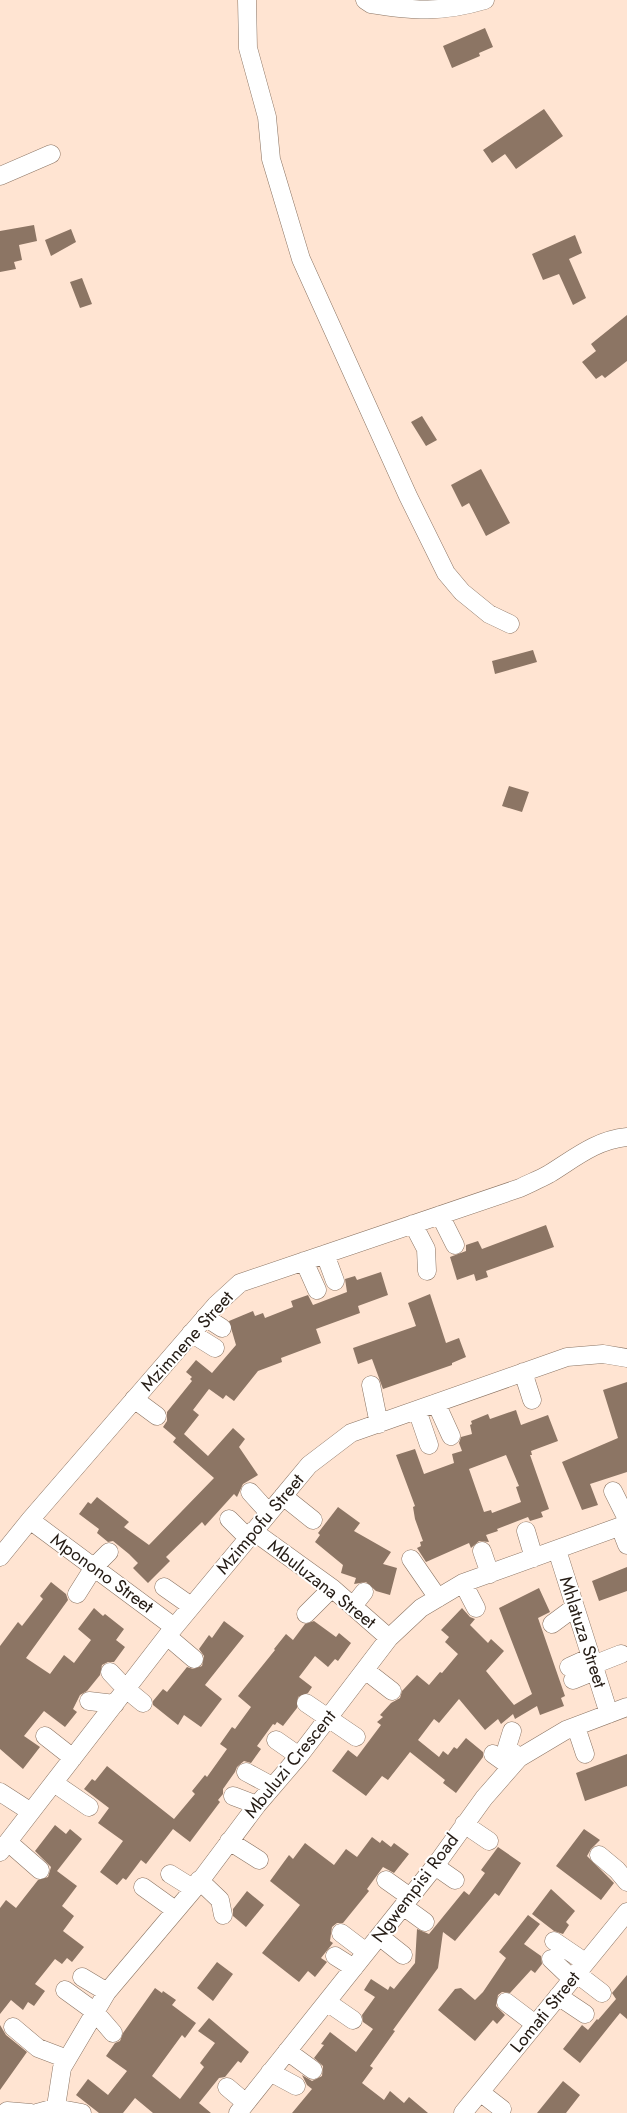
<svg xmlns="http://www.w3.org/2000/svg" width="627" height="2113" viewBox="0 0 627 2113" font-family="Jost,sans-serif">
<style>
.building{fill:#8c7564;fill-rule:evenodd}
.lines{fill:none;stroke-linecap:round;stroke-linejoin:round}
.minor-casing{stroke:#8b7463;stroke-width:19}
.minor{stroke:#fff;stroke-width:18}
.labels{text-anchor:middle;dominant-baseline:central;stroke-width:4;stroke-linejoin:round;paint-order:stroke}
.street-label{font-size:18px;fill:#241b14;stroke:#fff}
</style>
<rect width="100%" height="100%" fill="#ffe4d2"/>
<path class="building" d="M485,28L493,47L479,53L480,56L452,68L443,46Z
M544,109L563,136L516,169L505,154L492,163L483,150Z
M34,225L37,241L19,245L22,260L14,262L16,269L0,272V231Z
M71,229L76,242L51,256L45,240Z
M575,235L582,253L569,259L586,298L573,305L559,274L543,280L532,254Z
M82,278L92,304L80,308L70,282Z
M627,315V361L605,378L602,375L596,379L582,362L596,351L591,344Z
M422,416L437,440L426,446L411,422Z
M481,469L510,523L486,536L469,503L462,507L451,485Z
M533,650L537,662L495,674L492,661Z
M509,786L529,792L522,812L502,806Z
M546,1225L554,1247L486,1271L488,1277L476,1281L474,1274L457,1280L450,1257L466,1251V1245L478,1241L482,1249Z
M381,1272L388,1295L358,1306L360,1313L316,1329L321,1343L281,1358L282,1362L258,1371L234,1401L226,1395L223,1399L209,1389L193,1410L199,1415L184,1434L208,1456L233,1428L245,1439L239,1447L258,1475L243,1484L237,1497L234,1494L205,1526L202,1522L166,1557L170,1561L148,1583L133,1568L138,1563L129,1554L113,1541L108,1542L97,1533L99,1529L79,1514L88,1502L91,1504L97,1497L129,1522L124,1527L149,1545L214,1478L173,1442L176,1438L163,1427L167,1421V1412L192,1381L190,1379L192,1377L186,1372L196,1360L212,1373L236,1345L229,1321L253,1311L255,1316L263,1313L265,1318L293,1307L291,1301L308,1295L313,1305L347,1292L345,1279L355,1276L357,1280Z
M430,1294L446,1343L459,1338L466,1357L452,1363V1365L383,1389L372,1359L358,1364L353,1348L416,1326L408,1303Z
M627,1382V1472L590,1484L598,1505L582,1510L562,1462L618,1438L603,1390Z
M516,1410L521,1425L548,1415L558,1441L531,1451L532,1455H530L549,1509L541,1512L543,1517L530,1521L528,1517L497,1529L498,1531L486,1535L489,1542L479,1541L471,1548L469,1543L426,1562L417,1548L421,1546L420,1542L423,1541L415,1519L413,1507L415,1506L396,1455L415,1449L424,1474L454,1463L452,1454L462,1451L459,1443L461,1437L472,1434L470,1425L472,1424L471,1421L488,1414L490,1419ZM506,1455L519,1486L516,1487L521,1502L492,1513L491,1510L484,1512L469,1469Z
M338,1507L360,1523L354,1531L391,1552L383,1564L397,1568L390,1595L376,1591L366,1582L354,1584L356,1578L341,1573L343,1565L315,1542L320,1535L318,1533Z
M627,1567V1591L599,1601L592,1581Z
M51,1582L66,1594L68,1600L26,1658L50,1674L64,1655L74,1663L91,1640L78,1629L94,1608L103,1616L105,1614L124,1629L116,1640L125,1647L114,1662H108L102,1665L100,1675L87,1691L80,1695L73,1709L77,1712L65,1727L44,1711L24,1736L40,1747L23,1769L0,1749V1646L18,1622L22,1626L43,1599L40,1596Z
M539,1588L550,1612L538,1618L565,1696L561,1698L564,1706L540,1715L537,1706L515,1719L513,1714L501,1724L498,1719L485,1730L459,1699L439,1723L434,1719L418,1740L439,1757L443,1751L448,1755L454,1747L457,1749L466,1738L483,1752V1757L456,1793L443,1783L445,1780L410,1752L388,1780L382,1776L366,1796L332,1771L348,1750L357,1757L381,1725L377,1722L383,1717L380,1715L391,1703L400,1698L402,1691L417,1675L429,1685L440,1672L442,1673L458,1654L445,1642L449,1637L441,1630L462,1608L470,1617L475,1619L470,1625L488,1643L491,1639L504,1651L486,1671L514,1705L532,1694L499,1608Z
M224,1621L244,1636L205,1685L222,1699L201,1727L184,1715L178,1725L153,1705V1701L163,1689L167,1692L187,1667L193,1669L202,1666L204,1656L199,1649L209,1635L212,1638Z
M314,1621L336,1637L339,1633L351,1643L338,1661L335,1659L328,1667L315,1656L299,1677L312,1687L308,1693L298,1697L297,1708L283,1726L277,1722L275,1725L273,1724L257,1746L261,1749L251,1763L244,1761L237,1767L235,1772L223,1789V1794L218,1800L220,1802L190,1842L173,1829L146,1864L141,1860L126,1880L123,1878L117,1885L100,1872L123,1841L98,1823L109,1808L84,1789L92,1779L95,1781L107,1766L174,1819L195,1794L192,1791L205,1775L207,1777L227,1749L220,1744L232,1727L235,1729L251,1707L238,1696L275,1650L274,1649L286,1634L293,1640L305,1624Z
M627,1754V1786L585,1801L576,1773Z
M55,1825L66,1834L70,1829L82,1839L57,1871L77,1886L62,1906L74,1916L63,1931L84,1947L72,1962L67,1958L62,1964L55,1959L35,1984L45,1991L34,2006L28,2002L23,2010L11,2000L0,2014V1908L6,1900L16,1908L38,1880L48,1877L51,1867L35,1851Z
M584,1829L600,1840L591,1849L587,1856L614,1883L601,1900L556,1866Z
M372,1837L380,1843L382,1840L391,1847L394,1843L409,1854L394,1873L383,1867L367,1889L369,1891L343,1923H337L332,1927L330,1941L333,1943L321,1958L327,1962L315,1977L308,1971L299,1982L262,1953L300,1905L270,1881L289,1855L293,1859L305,1843L334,1865L346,1849L357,1857Z
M498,1847L521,1863L499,1896L495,1893L455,1941L443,1932L438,1968L393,2030L395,2031L370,2066L373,2068L362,2083L384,2100L390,2091L404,2103L409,2097L428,2113H292L312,2089L307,2085L302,2075L312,2081L322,2076L323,2066L314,2058L324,2045L321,2044L330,2032L356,2052L373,2029L363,2022L362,2015L375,1997L364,1990L371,1979L388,1990L390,1986L394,1989L415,1963L417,1929L429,1934L464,1891L469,1895L485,1873L481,1870Z
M551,1889L575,1911L566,1922L569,1925L563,1934L554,1931L532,1914Z
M247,1891L264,1905L246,1927L233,1916V1909Z
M528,1915L540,1924L524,1944L541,1956L542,1964L535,1973L531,1970L510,1993L502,1992L498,1995L496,2006L505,2015L497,2024L493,2020L475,2041L438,2010L455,1989L461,1988L475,2000L483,1992L506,1958L499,1952Z
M217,1962L233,1974L213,2001L197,1988Z
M627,1975V2019L620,2013L580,2063L563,2049L582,2025L588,2030L597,2019L598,2020L616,1999L612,1993Z
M155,1988L162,1993L163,1991L176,2000L172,2005L196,2023L185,2038L182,2035L152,2076L180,2099L204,2067L200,2063L215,2043L198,2031L209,2018L249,2052L241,2063L238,2061L225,2077L219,2078L199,2103L211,2113H153L135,2098L123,2113H99L76,2095L88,2079L108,2095L127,2071L106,2056L115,2043L120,2041L123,2033Z
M0,2025L6,2035L27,2052L0,2090Z
M563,2081L580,2095L566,2113H537Z"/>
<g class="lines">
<defs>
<path id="minor" d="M247,0L248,48L267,117L271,159L301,259L408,496L446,573L462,592L489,614L510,624
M365,0L371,4C415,11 441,13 485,0
M0,176L51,154
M440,1215L455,1245
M413,1224L426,1249L427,1271
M325,1254L335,1281
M304,1261L317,1290
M205,1317L222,1328
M191,1333L215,1348
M523,1372L532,1400
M371,1385L379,1424
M134,1399L157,1416
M436,1403L451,1436
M417,1410L429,1445
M613,1491L627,1519
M250,1492L269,1513
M283,1496L313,1520
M229,1519L248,1538
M30,1520L174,1627
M620,1527L627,1545
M253,1531L332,1588L389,1638
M526,1531L534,1558
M557,1550L609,1714
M482,1551L490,1574
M0,1557L30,1520L216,1305L240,1283L520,1188C530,1183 540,1179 549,1174C575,1158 596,1140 627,1137
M411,1559L438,1598
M463,1583L476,1608
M164,1587L191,1606
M77,1594L94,1567L109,1552
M353,1606L364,1592
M306,1614L332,1588
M552,1624L575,1607
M167,1636L194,1659
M593,1665L621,1654
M569,1667L591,1657
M365,1670L392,1691
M110,1672L126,1689L143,1703
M573,1680L595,1671
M89,1701L115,1704
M306,1703L356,1737
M576,1727L585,1754
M512,1731L507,1747L519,1758
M45,1736L73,1758
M276,1740L299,1756
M493,1754L511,1767
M246,1772L272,1786
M54,1783L89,1807
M0,1792L31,1812
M233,1796L257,1805
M464,1824L489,1841
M229,1841L259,1860
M8,1842L40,1870
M0,1852L167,1636L309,1465L351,1433L567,1357L603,1354L627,1358
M599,1855L617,1870L627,1882
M435,1866L455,1880
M170,1874L194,1889
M199,1880L220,1900L223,1915
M386,1880L410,1897
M143,1887L175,1910
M403,1906L425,1922
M341,1933L366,1952
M379,1936L403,1955
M554,1941L585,1962
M335,1956L354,1968
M551,1959L572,1979
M576,1973L602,1993
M82,1977L107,1992
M65,1990L94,2011L113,2033
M558,1996L585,2014
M327,2002L353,2020
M506,2002L535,2024
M13,2027L38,2048L67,2059
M287,2051L313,2070
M270,2072L296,2086
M227,2087L246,2103
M480,2092L502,2109
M7,2111L31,2113
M37,2113L55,2108L82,2113
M55,2113L62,2068L107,1992L194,1889L257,1805L299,1756L389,1638L421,1608L463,1583L627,1524
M238,2113L435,1866L484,1798L519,1758L566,1730L627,1707
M463,2113L627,1912"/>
</defs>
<use href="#minor" class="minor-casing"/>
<use href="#minor" class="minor"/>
</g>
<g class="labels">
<g class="street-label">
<text transform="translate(187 1341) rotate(-48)">Mzimnene Street</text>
<text transform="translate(260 1524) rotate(-50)">Mzimpofu Street</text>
<text transform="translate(102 1573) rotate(36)">Mponono Street</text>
<text transform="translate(322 1584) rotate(38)">Mbuluzana Street</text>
<text transform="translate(583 1632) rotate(72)">Mhlatuza Street</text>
<text transform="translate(290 1764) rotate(-51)">Mbuluzi Crescent</text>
<text transform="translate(415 1888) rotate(-53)">Ngwempisi Road</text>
<text transform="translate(545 2012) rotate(-51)">Lomati Street</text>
</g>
</g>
</svg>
